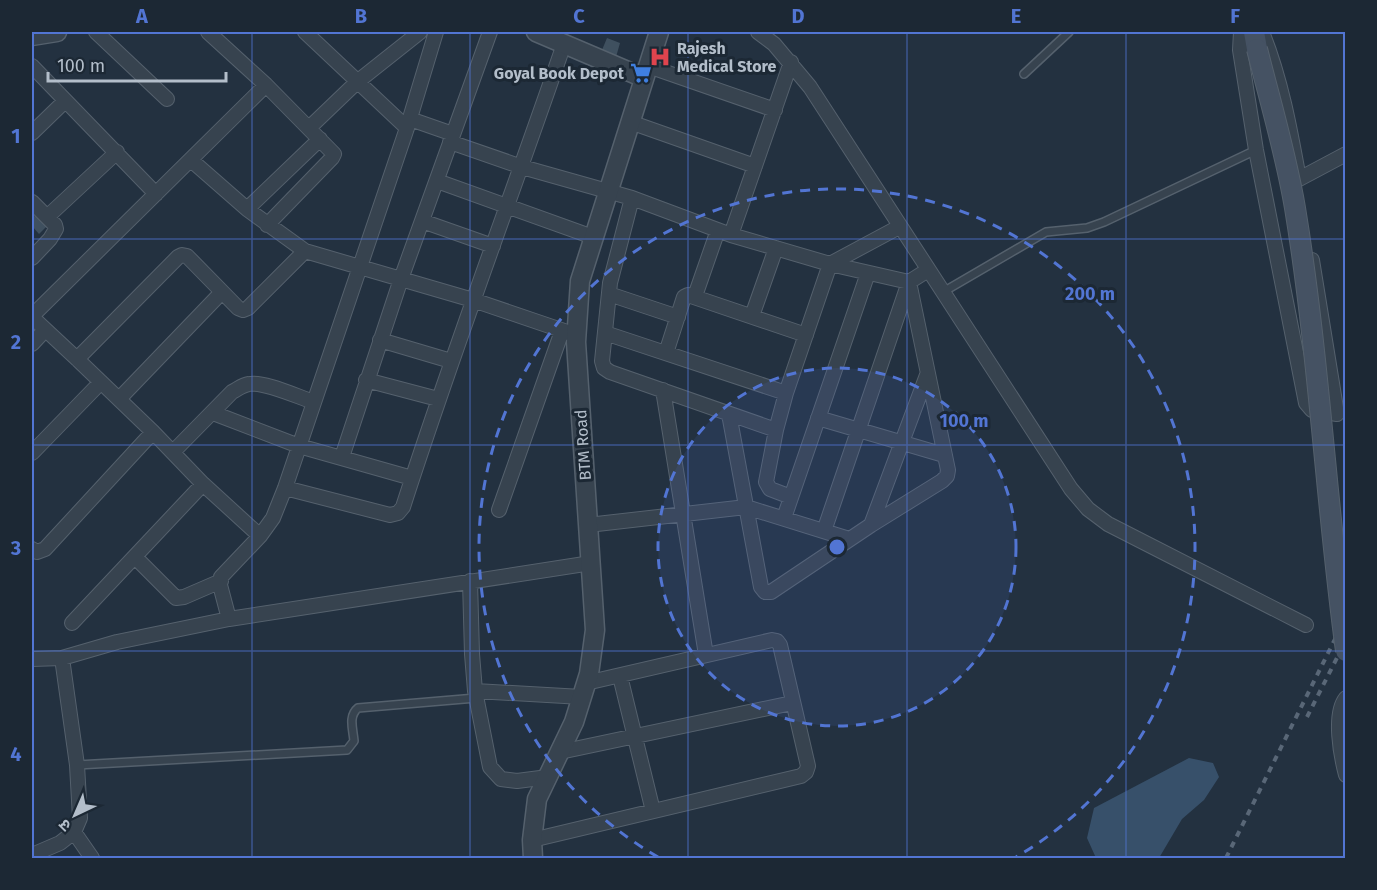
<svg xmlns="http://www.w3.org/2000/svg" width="1377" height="890" viewBox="0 0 1377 890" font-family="'Fira Sans','Noto Sans Devanagari',sans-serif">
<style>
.water{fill:#37506a}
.building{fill:#3f505f}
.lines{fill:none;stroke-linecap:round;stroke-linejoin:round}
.service-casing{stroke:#55616d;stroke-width:10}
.minor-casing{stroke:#55616d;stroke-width:16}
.tertiary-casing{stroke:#55616d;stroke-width:21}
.secondary-casing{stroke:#55616d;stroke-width:22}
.service{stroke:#37434f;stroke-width:7}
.minor{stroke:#37434f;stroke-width:14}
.tertiary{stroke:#37434f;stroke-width:18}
.secondary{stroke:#455263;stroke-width:20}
.rail{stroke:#596777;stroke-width:4;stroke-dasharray:6 6;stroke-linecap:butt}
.secondary-bridge-casing{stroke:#55616d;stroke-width:22;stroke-linecap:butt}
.secondary-bridge{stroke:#455263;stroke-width:20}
.grid{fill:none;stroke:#5275d3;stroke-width:1.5;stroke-opacity:0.55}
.ring{fill:none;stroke:#5275d3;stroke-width:3;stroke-dasharray:10 8}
.labels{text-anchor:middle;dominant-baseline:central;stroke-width:6;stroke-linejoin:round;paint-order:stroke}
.poi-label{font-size:16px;font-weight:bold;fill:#b3beca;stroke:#1c2834;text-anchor:start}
.street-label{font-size:16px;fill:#b3beca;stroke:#1c2834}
.centre{fill:#5275d3;stroke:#1c2834;stroke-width:3}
.ring-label{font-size:18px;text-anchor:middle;font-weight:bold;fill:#5275d3;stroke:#1c2834;stroke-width:6;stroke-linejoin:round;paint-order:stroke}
.neatline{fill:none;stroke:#5275d3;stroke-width:2}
.grid-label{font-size:20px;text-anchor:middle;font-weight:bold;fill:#5275d3}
</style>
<rect width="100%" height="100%" fill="#233140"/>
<path class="water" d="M1189,758L1213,763L1219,777L1204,800L1182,819L1159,858H1096L1087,838L1094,808Z"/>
<path class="building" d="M607,38L620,43L616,57L602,50Z
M38,212L50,223L39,234L32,226V219Z"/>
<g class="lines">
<defs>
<path id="service" d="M1024,74L1069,32
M943,292L1046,232L1087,228L1104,222L1256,150
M77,765L347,750L354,741C353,729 348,716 358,708L476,698"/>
<path id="minor" d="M96,32L167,99
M208,32L266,85L334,154L332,158L267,225
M305,32L407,128
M758,32L774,44L810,87L1071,489L1088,509L1108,524L1306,625
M1241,32L1240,50L1256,150L1306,403L1312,410L1337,414L1312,260
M1262,32C1281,79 1290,129 1299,179
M32,66L156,194
M648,66L775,110
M410,119L453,134
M630,122L755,166
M309,128L357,82L420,32
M32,133L65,101
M450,142L522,167L632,198L731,235L830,264L909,282
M191,160L247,209L305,251L473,300L576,335
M1299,179L1346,154
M437,181L593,237
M632,198L610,283L602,361L604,368L610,372L776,430
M32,202L55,225L56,229L50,239L32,258
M247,209L320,139
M47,217L117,152
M422,221L493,246
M731,235L791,62
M609,294L678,317
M695,296L718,230
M32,316L266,85
M752,316L776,248
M32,317L77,359L153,432L203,484L260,536
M605,333L786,393
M380,340L451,361
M32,344L45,330
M666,353L684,297L688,295L806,335
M77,359L178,257L182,255L187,256L238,308L243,310L248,308L305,251
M366,380L438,399
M663,390L706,655
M119,399L222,292
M213,413L299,446L412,478
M729,414L761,587L765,592H771L871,525L942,481L947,476L948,470L909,282
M818,418L944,455
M173,452L232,392C238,389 242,385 249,384C264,381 298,397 314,402
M32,453L101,382
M342,457L401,279L490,32
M285,488L390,515L398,513L403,507C453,351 511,198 564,44
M791,497L770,489L766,482L776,430L786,393L830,264L899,227
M499,510L562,331
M784,518L868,273
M588,525L746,507L849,539
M871,525L927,375
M824,531L909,282L928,270
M32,549L37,552L45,549L153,432
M135,557L176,598L184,597L221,581
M470,581L472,654L475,691L490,767L501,779L517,781L548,777
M229,619L220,585L221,577L260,536L273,518L285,488L407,128L436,32
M72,623L203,484
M62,658L77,765L80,818L74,832L92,858
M32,659L62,658L117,642L229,619L591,563
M620,676L653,811
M475,691L582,697
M1346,698C1333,714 1341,756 1346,775
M560,752L792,703
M532,840L801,776L806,772L808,766L780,645L777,641L772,640L586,683
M32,855L60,843L74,832"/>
<path id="tertiary" d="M536,32L644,78
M32,36L57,32
M533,858L532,840L537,799L574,722L589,674L595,630L576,342L580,281L659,32"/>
<path id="secondary" d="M1254,32L1257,49"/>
</defs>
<use href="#service" class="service-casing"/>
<use href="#minor" class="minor-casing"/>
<use href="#tertiary" class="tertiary-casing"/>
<use href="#secondary" class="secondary-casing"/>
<use href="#service" class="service"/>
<use href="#minor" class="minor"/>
<use href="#tertiary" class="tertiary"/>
<use href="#secondary" class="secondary"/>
<path class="rail" d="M1307,717L1346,640
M1226,858L1346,617"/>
<defs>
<path id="secondary-bridge" d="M1257,49C1270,101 1286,154 1295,208C1319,354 1326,503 1346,651"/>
</defs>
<use href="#secondary-bridge" class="secondary-bridge-casing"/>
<use href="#secondary-bridge" class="secondary-bridge"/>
</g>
<path class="grid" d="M252,32V858M470,32V858M688,32V858M907,32V858M1126,32V858M32,239H1346M32,445H1346M32,651H1346"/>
<circle cx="837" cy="547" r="179" fill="#5275d3" fill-opacity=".12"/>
<g class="ring">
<circle cx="837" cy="547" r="179"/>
<path d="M658 857A358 358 0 1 1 1016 857"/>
</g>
<defs>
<symbol id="hospital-bare" viewBox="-9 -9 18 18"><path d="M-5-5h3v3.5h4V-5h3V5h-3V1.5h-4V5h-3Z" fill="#e0444e" stroke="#1c2834" stroke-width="2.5" paint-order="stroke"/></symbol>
<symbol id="supermarket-bare" viewBox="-9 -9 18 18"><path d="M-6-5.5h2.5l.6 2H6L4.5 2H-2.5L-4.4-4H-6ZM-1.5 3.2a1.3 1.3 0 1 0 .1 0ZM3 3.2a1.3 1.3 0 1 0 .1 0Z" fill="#3f7fe0" stroke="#1c2834" stroke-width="2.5" paint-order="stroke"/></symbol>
</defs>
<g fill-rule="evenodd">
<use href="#hospital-bare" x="645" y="42" width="30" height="30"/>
<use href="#supermarket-bare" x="626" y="58" width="30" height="30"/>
</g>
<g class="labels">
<g class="poi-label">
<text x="677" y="48">Rajesh<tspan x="677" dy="18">Medical Store</tspan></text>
<text x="624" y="73" text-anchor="end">Goyal Book Depot</text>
</g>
<g class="street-label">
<text transform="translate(583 445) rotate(-94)">BTM Road</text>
</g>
</g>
<circle cx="837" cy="547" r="9" class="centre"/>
<g class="ring-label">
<text x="1090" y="300">200 m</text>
<text x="964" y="427">100 m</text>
</g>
<rect width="1377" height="890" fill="none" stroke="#1c2834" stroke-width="66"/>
<g transform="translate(75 815) rotate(224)" stroke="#1c2834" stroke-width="4.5" paint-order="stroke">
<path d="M0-4.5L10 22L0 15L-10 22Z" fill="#b3beca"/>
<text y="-9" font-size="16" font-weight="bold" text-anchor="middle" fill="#b3beca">उ</text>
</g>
<path d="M48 72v9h178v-9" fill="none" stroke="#b3beca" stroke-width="3"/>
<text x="57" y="72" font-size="18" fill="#b3beca" stroke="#1c2834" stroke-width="4.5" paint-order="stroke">100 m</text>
<rect x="33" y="33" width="1311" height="824" class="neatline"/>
<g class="grid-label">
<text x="142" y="23">A</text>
<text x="361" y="23">B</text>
<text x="579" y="23">C</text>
<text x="798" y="23">D</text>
<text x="1016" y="23">E</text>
<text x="1235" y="23">F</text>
<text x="16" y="143">1</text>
<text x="16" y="349">2</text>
<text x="16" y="555">3</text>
<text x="16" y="761">4</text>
</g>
</svg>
